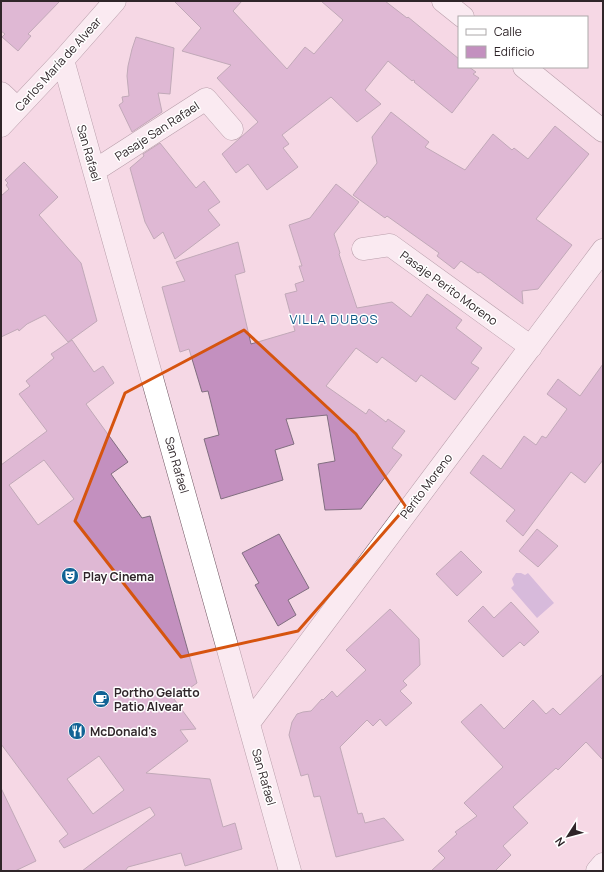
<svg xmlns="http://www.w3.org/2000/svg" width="604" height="872" viewBox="0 0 604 872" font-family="Manrope,sans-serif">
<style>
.water{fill:#b194cf}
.building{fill:#c390bf;stroke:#816e80;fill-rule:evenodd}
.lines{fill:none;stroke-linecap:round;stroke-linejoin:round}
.minor-casing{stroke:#6f5762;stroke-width:23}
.major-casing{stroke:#6f5762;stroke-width:23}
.minor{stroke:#fff;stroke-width:22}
.major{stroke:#fff;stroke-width:22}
.marked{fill:none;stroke:#d6540f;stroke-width:3;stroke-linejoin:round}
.labels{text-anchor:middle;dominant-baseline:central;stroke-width:3;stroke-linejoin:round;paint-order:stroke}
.street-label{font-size:12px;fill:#2f2529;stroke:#fff}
.poi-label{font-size:12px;font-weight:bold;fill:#2f2529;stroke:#fff;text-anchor:start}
.neighbourhood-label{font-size:13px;letter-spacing:1px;fill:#0d5785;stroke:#fff}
</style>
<rect width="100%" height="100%" fill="#f5d8e5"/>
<path class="water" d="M516,573H521L525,575L528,573L554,603L537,618L511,588L514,585L512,579Z"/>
<path class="building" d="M1,1H60L28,34L31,36L18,51L2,37L5,34L1,31Z
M174,1H242L233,11L287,69L305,47L314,54L343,20L321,1H385L407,18L408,17L459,59V67H469L476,72L473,74L479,78L452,113L414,82L415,81L413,80L412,81L388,61L365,90L381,104L357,122L331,97L282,135L289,144L283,148L298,167L267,190L248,164L236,173L222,154L258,122L217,78L231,65L182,51L201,28Z
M136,37L174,48L170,94L158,93L162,112L132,132L119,105L123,102L122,97L129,96L127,76L128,66L132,49Z
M391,112L429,142L425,147L465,170L493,134L512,150L514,148L528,159L555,126L589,154L536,219L572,245L538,289L522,291L523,304L480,272L478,273L461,261L454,269L437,256L439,253L387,216L385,218L353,195L377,163L372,137Z
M160,143L196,188L204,181L220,202L208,210L220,225L175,259L163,232L154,239L145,222L130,168L144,156L143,154Z
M24,162L58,197L39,215L81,263L97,321L68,342L45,315L27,324L19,331L18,329L1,337V196L9,189L6,185L8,183L5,180Z
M336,184L359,202L334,234L340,253L339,254L357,308L392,302L411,317L427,294L462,320L456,328L482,348L471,363L479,368L455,400L421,375L416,382L382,357L377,363L356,348L326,386L366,414L369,409L386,422L388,419L405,431L392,448L402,455L361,509L325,510L318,464L335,461L327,415L286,419L294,444L275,450L283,480L221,499L204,439L219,435L208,391L202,392L189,349L180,352L162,287L185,281L176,262L238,242L245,272L235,275L251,344L295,331L285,294L297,291L295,284L304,281L299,266H302L289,225L310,218Z
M72,340L94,372L103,366L114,383L86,404L128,462L111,474L142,518L150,516L197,683L174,699L196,729L180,730L188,741L146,773L210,779L223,827L235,823L242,849L185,866L181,853L128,867L125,871H82L155,815L150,807L64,848L59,841L68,834L1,744V465L47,431L19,394L30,386L26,381L54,358L51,354ZM44,460L74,499L38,525L9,485ZM99,756L124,790L93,814L67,779Z
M603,364V460L585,483L571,472L523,536L506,521L515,510L470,473L483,455L501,469L524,436L536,445L542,436L546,438L567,409L547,394L558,379L580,396Z
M537,529L558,546L538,567L519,551Z
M279,534L309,588L288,600L296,615L278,626L255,585L259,583L242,553Z
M461,551L482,572L457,596L436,574Z
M511,602L539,632L524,646L520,642L503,657L468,621L483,606L494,618Z
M390,609L419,639L420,665L403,681L407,685L400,691L412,703L386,726L380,719L373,726L367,720L340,747L358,814L362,813L365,823L384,818L404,840L336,857L320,796L314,797L308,774L301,776L289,735L292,722L297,714L303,712L311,711L322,699L323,700L332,691L337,697L366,670L346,650Z
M603,674V760L586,742L558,770L556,768L513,807L528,823L503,846L511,855L495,871H431L445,858L438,851L457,834L455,832L477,816L464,803L503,767L461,722L481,704L504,729L533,700L546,714L553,708L560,715Z
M1,788L36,861L15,871H1Z"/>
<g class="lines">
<defs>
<path id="minor" d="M443,1L463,17
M63,60L290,871
M524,67L603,131
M1,93L17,108
M1,126L63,60L115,1
M94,171L206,99L232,129
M363,249L390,245L531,347
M249,723L603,250"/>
<path id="major" d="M597,871L603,864"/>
</defs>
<use href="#minor" class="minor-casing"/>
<use href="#major" class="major-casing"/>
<use href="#minor" class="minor"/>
<use href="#major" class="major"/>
</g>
<path d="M0 0H604V872H0ZM244,330L356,434L406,507L298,631L181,657L75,521L125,393Z" fill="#f5d8e5" fill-opacity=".55" fill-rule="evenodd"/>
<path class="marked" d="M244,330L356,434L406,507L298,631L181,657L75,521L125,393Z"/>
<defs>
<symbol id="theatre-disc" viewBox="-11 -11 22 22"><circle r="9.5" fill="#126395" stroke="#fff"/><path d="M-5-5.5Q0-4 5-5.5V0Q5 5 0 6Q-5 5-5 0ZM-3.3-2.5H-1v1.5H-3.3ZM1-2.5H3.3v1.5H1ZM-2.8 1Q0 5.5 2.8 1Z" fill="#fff"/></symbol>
<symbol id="cafe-disc" viewBox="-11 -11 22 22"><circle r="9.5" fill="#126395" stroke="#fff"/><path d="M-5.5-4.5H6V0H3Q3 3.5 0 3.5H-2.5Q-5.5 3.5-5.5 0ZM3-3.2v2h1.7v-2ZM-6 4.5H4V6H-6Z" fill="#fff"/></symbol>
<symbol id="restaurant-disc" viewBox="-11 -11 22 22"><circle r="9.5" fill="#126395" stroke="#fff"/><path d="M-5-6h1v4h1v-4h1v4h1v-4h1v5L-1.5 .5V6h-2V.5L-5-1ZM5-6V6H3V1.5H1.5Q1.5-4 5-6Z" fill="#fff"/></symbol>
</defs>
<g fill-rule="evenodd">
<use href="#theatre-disc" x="60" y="566" width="20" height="20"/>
<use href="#cafe-disc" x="91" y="689" width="20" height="20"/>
<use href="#restaurant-disc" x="67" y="721" width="20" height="20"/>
</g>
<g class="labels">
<g class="street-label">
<text transform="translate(58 64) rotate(-48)">Carlos María de Alvear</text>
<text transform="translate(157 131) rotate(-33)">Pasaje San Rafael</text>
<text transform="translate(89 153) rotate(74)">San Rafael</text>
<text transform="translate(449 288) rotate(36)">Pasaje Perito Moreno</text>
<text transform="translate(177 465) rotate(74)">San Rafael</text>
<text transform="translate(426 486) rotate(-53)">Perito Moreno</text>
<text transform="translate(264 777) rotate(74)">San Rafael</text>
</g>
<g class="poi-label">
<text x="83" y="576">Play Cinema</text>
<text x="114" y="692">Portho Gelatto<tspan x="114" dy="14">Patio Alvear</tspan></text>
<text x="90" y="731">McDonald's</text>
</g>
<g class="neighbourhood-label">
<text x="334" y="319">VILLA DUBOS</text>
</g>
</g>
<rect width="604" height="872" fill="none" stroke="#2f2529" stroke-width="4"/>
<rect x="458" y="16" width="130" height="52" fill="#ffffff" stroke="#aca8a9"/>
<rect x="466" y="29" width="20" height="6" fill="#ffffff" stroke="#aca8a9"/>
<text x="494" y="36" font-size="12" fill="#2f2529">Calle</text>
<rect x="466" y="46" width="20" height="12" fill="#c390bf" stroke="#aca8a9"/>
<text x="494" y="56" font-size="12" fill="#2f2529">Edificio</text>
<g transform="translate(568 836) rotate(234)" stroke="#ffffff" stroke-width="3" paint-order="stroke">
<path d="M0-3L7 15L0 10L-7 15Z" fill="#2f2529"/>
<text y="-6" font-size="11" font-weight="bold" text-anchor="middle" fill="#2f2529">N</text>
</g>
</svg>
